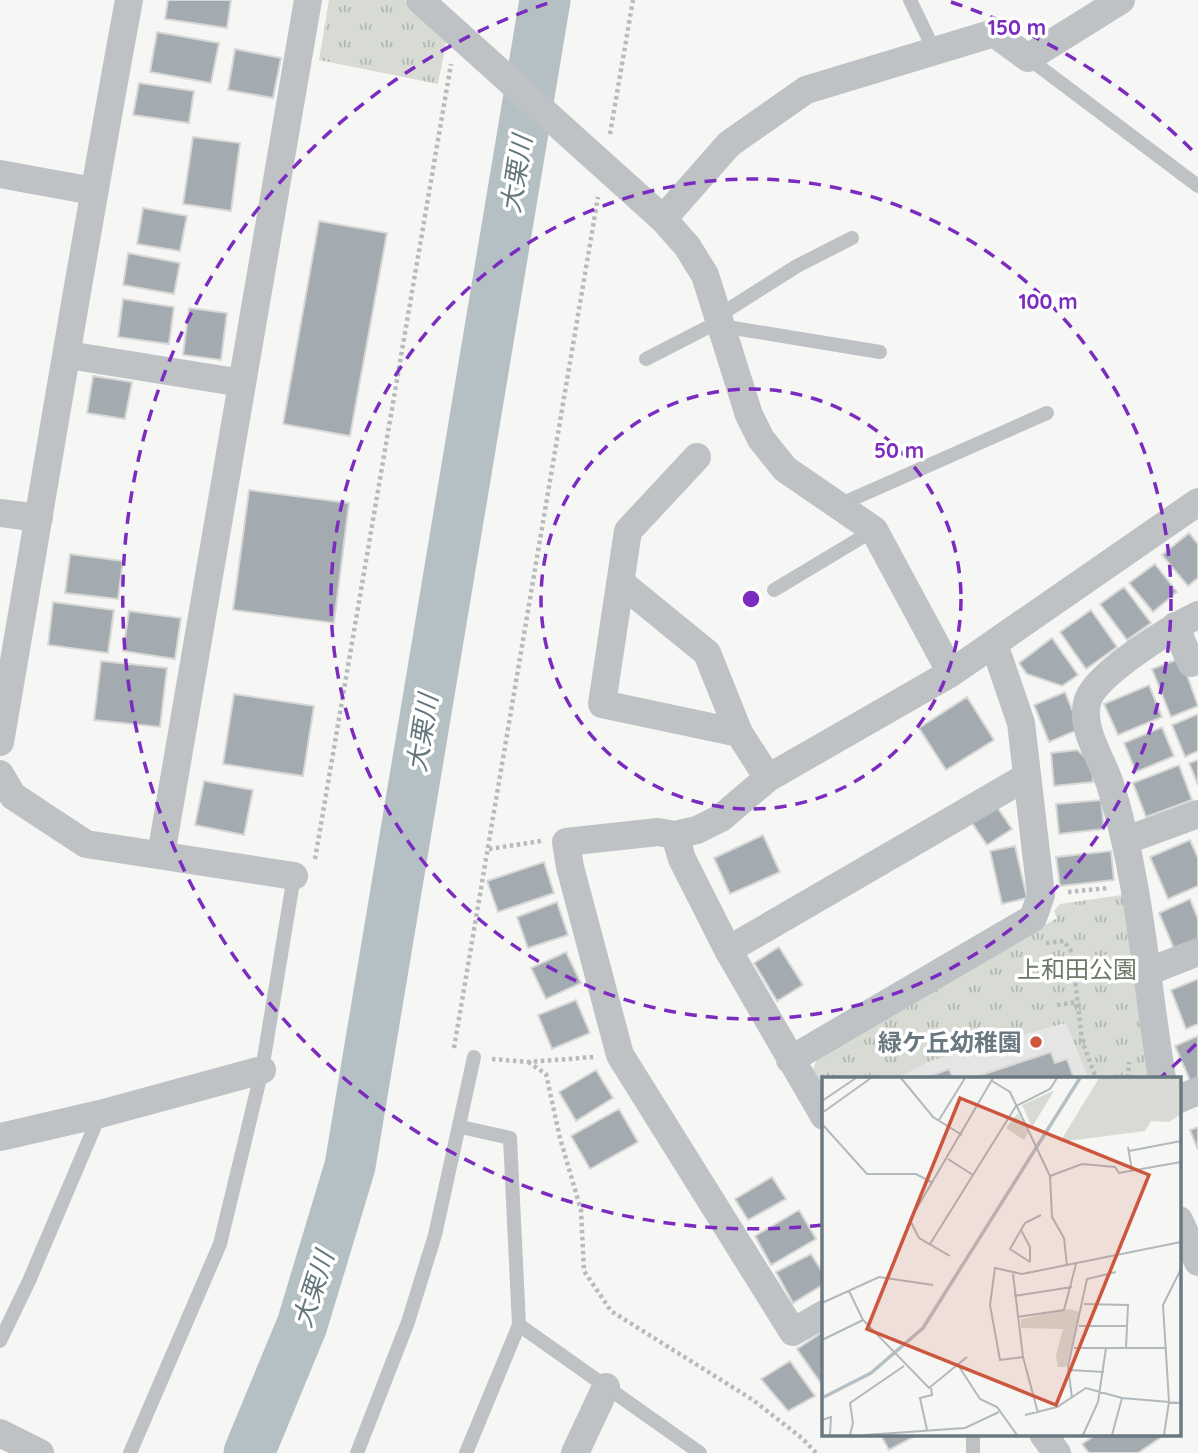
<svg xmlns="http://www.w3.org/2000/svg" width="1198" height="1453" viewBox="0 0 1198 1453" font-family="Quicksand,'Noto Sans JP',sans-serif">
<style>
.built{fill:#e4e5e4}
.park{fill:url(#park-tufts)}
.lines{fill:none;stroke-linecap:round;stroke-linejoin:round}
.river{stroke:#b5c0c4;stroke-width:51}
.building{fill:#a4abb0;stroke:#d8d8d6;stroke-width:2}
.path{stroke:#b8bbbd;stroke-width:4.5;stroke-dasharray:3.5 3.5;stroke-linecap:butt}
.service{stroke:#bec2c5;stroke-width:14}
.minor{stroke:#bec2c5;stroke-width:28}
.ring{fill:none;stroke:#7b2cbf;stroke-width:3.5;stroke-dasharray:12 9}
.poi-dot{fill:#cd573e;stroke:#fff;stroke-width:2.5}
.labels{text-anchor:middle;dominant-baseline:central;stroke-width:7;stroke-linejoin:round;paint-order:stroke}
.park-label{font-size:24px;fill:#6c7967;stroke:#fff}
.poi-label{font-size:24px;font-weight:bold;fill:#697881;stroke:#fff;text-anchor:end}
.water-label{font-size:26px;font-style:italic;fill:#65787d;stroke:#fff}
.inset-river{fill:none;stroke:#b5c0c4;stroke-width:3.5}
.inset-road{fill:none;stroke:#b1b9bc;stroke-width:2}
.view{fill:#cd573e;fill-opacity:0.15;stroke:#cd573e;stroke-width:3.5}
.inset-edge{fill:none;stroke:#697881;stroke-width:3.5}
.centre{fill:#7b2cbf;stroke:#fff;stroke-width:3.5}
.ring-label{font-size:21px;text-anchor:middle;font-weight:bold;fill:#7b2cbf;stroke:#fff;stroke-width:7;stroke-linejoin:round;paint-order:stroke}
</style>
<defs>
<pattern id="park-tufts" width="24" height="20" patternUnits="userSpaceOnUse" patternTransform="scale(1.75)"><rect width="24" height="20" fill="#d7dbd4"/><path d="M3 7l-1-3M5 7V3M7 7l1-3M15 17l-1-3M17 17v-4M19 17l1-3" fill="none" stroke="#b2b6b1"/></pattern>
</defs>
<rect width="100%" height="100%" fill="#f6f6f4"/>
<path class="built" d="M1067,1023L1088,1078H898L930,1061Z"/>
<path class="park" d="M329,0H404L447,37L438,84L319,60Z
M1122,895L1128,903L1148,1078H1088L1066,1023L930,1061L898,1078H824L823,1090L812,1072L817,1059L1057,918L1054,911L1060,904Z"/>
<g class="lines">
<path class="river" d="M249,1453L302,1325L350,1166L545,0"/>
</g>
<path class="building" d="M168,0H231L227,28L165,19Z
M157,32L219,43L211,83L150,72Z
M235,49L281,58L273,98L228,90Z
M139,83L194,91L189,123L133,115Z
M193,137L240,143L231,211L183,204Z
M143,208L187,216L180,251L137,244Z
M319,221L387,233L350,436L283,424Z
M128,253L180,263L174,294L123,285Z
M123,299L174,307L169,344L118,337Z
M189,308L227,313L221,360L183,355Z
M93,376L132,382L125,419L87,413Z
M249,490L349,503L334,623L233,610Z
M1189,533L1198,544V578L1188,586L1162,555Z
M70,554L123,561L118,599L65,593Z
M1155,564L1177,592L1153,612L1129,583Z
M1124,587L1151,623L1127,640L1100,604Z
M53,602L114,610L108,653L48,645Z
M1091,610L1117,647L1086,669L1060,632Z
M129,611L181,618L175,659L123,651Z
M1052,638L1078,675L1062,686L1027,674L1019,663Z
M1181,658L1198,706L1171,717L1152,669Z
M101,661L167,668L160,727L94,720Z
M1149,685L1162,717L1118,735L1104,704Z
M1065,692L1080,729L1049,742L1034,705Z
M234,694L314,706L303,776L223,764Z
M967,697L994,740L946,770L919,728Z
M1198,714V751L1185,757L1172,725Z
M1162,727L1174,756L1136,772L1124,743Z
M1077,750L1092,763L1093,782L1054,786L1051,753Z
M1198,760V785L1189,763Z
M1179,765L1192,800L1146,817L1133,783Z
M204,781L253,790L244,835L195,825Z
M1101,800L1104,829L1059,834L1056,804Z
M997,807L1012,829L987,845L972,823Z
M763,835L780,872L730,894L714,858Z
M1190,840L1198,858V886L1168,899L1150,857Z
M1015,846L1027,898L1002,904L990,851Z
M1111,851L1114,880L1060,886L1056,857Z
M544,862L554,893L498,912L487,881Z
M1190,899L1198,919V939L1174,949L1159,913Z
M557,902L568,935L528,948L517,917Z
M779,947L803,985L777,1001L754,963Z
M566,952L581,983L546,999L531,968Z
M1198,979V1024L1186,1029L1171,990Z
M576,1000L590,1033L552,1049L538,1015Z
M1198,1036V1083L1192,1085L1175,1046Z
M1051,1052L1055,1063L1067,1059L1074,1078H972Z
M949,1069L953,1078H928V1077Z
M596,1070L613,1098L576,1121L559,1092Z
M619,1109L638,1142L590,1169L571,1136Z
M1198,1127V1150L1190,1130Z
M772,1177L786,1199L748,1220L735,1199Z
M799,1210L816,1239L771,1265L755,1236Z
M811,1254L824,1275V1284L793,1303L776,1272Z
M824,1331V1381L820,1382L797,1349Z
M790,1361L815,1396L788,1411L761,1379Z
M880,1434H919L889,1450Z
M1097,1434H1166L1138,1453H1089L1082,1444Z"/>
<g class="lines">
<path class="path" d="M610,134L633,0
M489,849L541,841
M315,859L451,64
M1068,892L1108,888
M1046,943L1064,941L1072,952L1082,1041L1096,1078
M1057,1005L1078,1002
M454,1048L598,197
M492,1059L528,1062L594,1057
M528,1062L546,1074L560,1138L581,1210L584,1271L611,1311L753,1400L803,1439L816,1453
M1128,1078L1129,1062"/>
<path class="service" d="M910,0L934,50
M1028,58L1198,186
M718,316L797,266L852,238
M721,326L880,352
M646,359L720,321
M839,505L1047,413
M774,590L874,530
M461,1127L510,1138L519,1325L466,1453
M519,1325L700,1453
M0,1341L29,1281L100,1114
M130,1453L220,1244L262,1070L294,876
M357,1453L408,1322L435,1235L474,1057
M973,1453V1434"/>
<path class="minor" d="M420,0L663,219L687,246L705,275L749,415L761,439L785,469L874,530L951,673
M0,174L93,191
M663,219L729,144L806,90L994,33L1028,58L1121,0
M68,355L242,383
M697,457L628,531L602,704L739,733
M0,513L39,518
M620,582L707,653L739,733L768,778
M1175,626L1191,663
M0,742C43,495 83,247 129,0
M0,774L13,796L86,844L294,876
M675,835L682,859L728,950L824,1116
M1127,840L1198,814
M161,855L308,0
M728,950L1026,777
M1145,973L1198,952
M790,1060L1033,918L1041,895L1021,723L994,644
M1162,1078C1146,981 1140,879 1110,784C1102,759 1081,731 1087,703C1092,675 1173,627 1198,615
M1179,1099L1198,1091
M0,1137L100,1114L262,1070
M1179,1220L1198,1262
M824,1314L793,1332L620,1055L570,867L566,842L658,832L675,835L697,830L721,818L768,778L951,673L1198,502
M0,1433L40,1453
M1043,1434L1057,1453
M575,1453L606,1387"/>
</g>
<g class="ring">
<circle cx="751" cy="599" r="210"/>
<circle cx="751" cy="599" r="420"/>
<path d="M1196 1044A630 630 0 0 1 1160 1078M822 1225A630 630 0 0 1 551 2M951 2A630 630 0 0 1 1196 154"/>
</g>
<circle class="poi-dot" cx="1036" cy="1042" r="7"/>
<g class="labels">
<g class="park-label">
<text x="1077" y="969">上和田公園</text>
</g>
<g class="poi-label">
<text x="1022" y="1042">緑ケ丘幼稚園</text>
</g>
<g class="water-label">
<text transform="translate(516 174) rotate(-81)">大栗川</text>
<text transform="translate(422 733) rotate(-81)">大栗川</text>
<text transform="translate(313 1289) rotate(-72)">大栗川</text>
</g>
</g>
<g transform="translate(822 1077)">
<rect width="359" height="359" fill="#f6f6f4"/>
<path d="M277,1H359V37L347,45L329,44L323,54L238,65ZM231,14H232L210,50L200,28ZM196,36L206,56L202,63L184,51ZM248,232L258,235L244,290H236L234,278L241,252L199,251V242Z" fill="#d7dbd4"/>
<path class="inset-river" d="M0,321L49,296L101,251L258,1"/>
<path class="inset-road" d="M79,1L111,40L140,58M170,4L188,15L228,99L230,140L242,161L245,189M0,24L34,1M0,36L49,1M117,43L143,1M0,47L45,97H94L111,106M306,70L310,94M307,74L359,64M126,82L151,98M228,99L260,87L293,90L297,96L359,85M199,153L208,170V185M108,167L194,29L228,12L235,1M128,179L97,161L88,143L171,1M208,185L188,172L203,146L219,138M191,197L201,280L216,336M27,214L41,243L107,311L145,280M192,219L250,210M0,226L57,200L111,208M262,227L306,228L304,271M195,240L242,233L254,187M257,249H305M0,263L41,243M252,271H345M201,280L178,283L168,228L173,191L200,197L359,165M136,288L158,322L175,330L195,358M247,293L282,295M250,321L246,289L265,202L294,195M203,338L235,330L264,311L300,321L359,326M0,343L9,340L8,358M105,353L98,321L110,318L109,311M28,358L31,346L28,326L82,289M43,358L143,351L177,335M261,358L276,325L284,271M290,358L300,321M342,358L347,325L341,228L359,192"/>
<path class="view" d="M138,21L327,98L234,328L45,252Z"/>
<rect width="359" height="359" class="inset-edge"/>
</g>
<circle cx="751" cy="599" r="10" class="centre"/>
<g class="ring-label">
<text x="1017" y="35">150 m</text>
<text x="1048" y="309">100 m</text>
<text x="899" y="458">50 m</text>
</g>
</svg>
